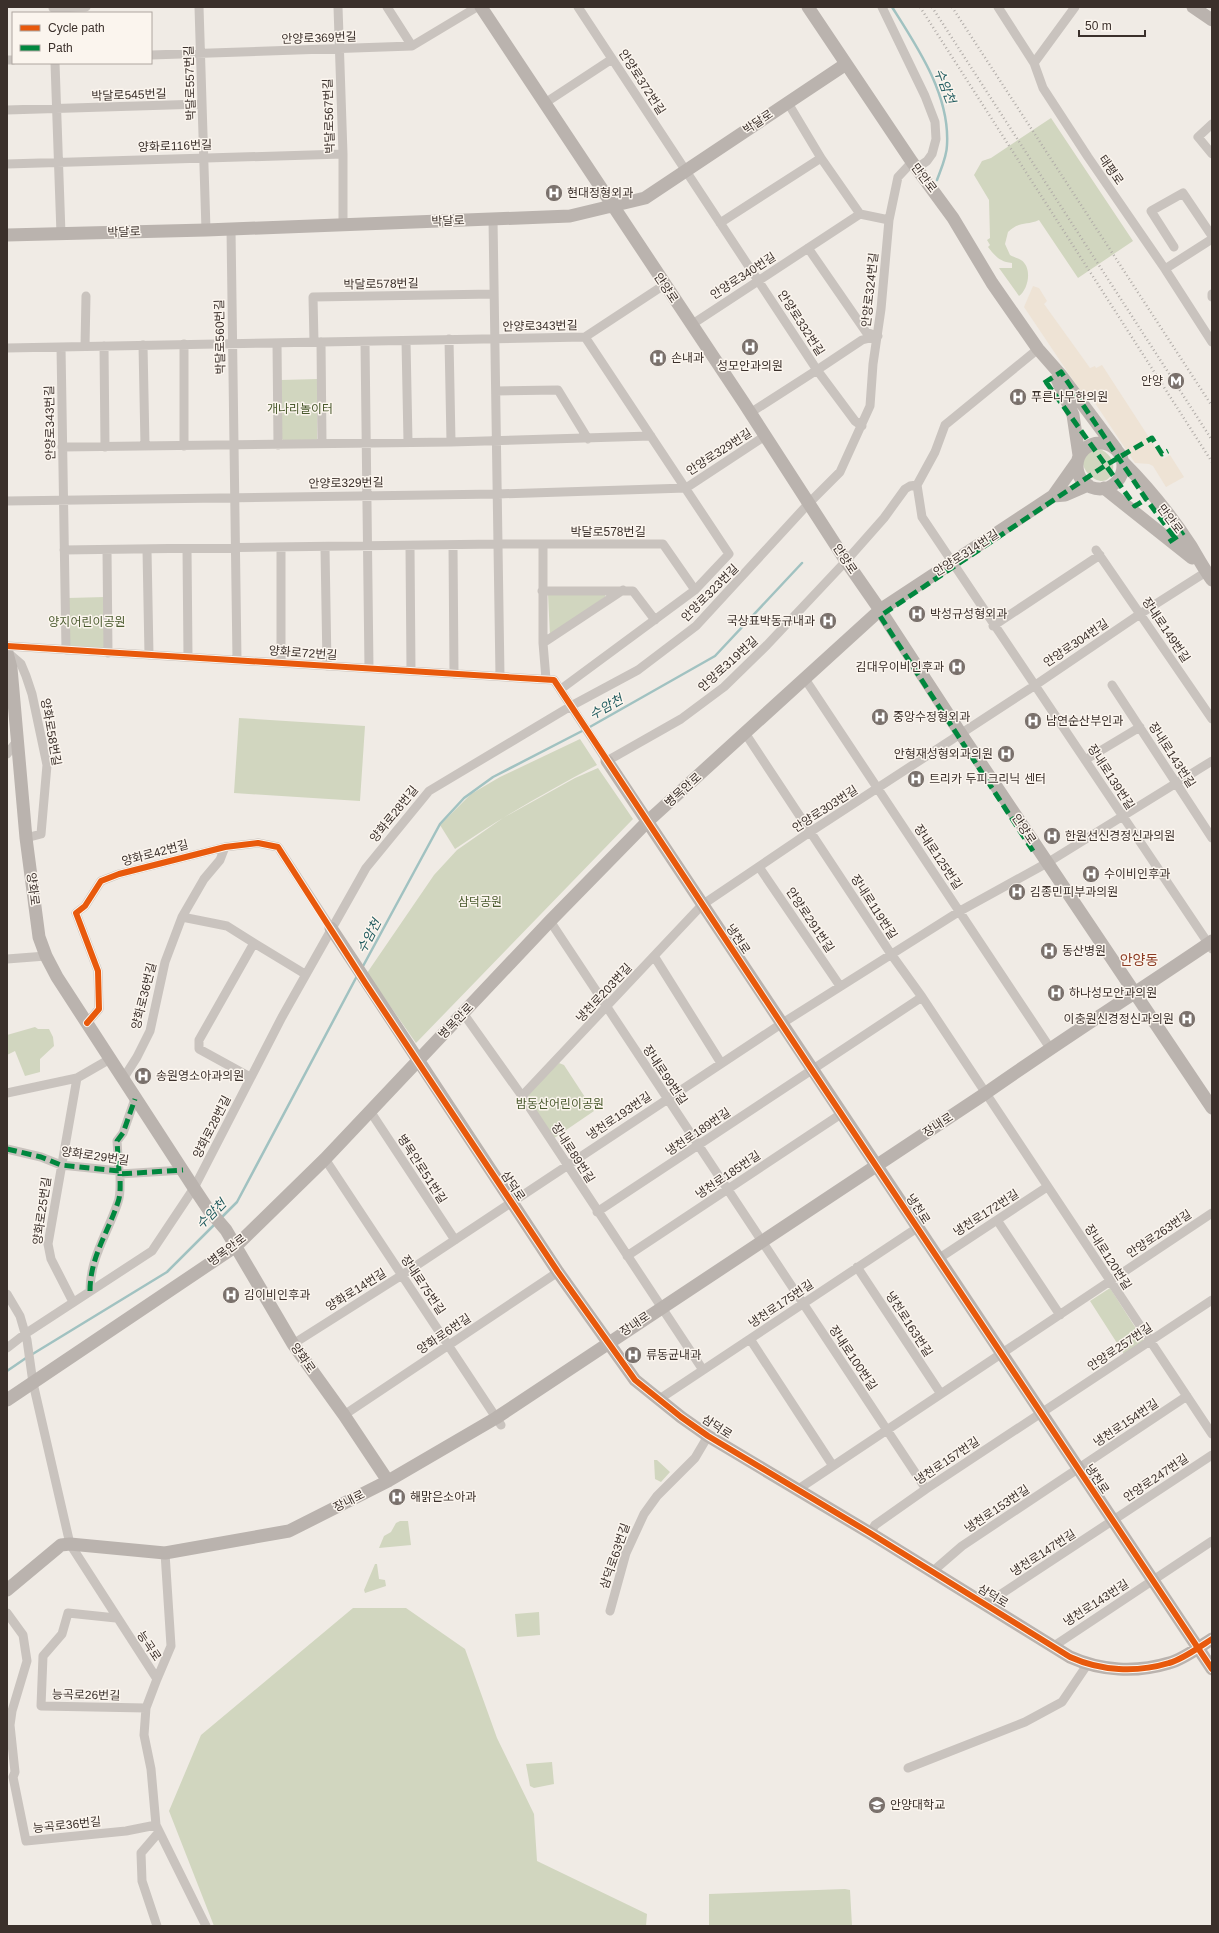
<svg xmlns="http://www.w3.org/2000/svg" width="1219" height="1933" viewBox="0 0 1219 1933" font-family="Arial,'Noto Sans KR',sans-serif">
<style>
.green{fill:#d1d6bf}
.plaza{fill:#eee3d5}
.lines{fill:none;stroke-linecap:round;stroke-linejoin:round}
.stream{stroke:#a1c2c1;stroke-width:2.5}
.street{stroke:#c9c3be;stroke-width:9}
.secondary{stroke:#bab3ae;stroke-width:13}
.rail{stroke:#b1aca8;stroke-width:2.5;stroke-dasharray:1 3;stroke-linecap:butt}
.quiet{stroke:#00873e;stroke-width:5;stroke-dasharray:10 5;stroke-linecap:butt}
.cycleway-casing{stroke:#fbf5ee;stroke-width:8}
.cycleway{stroke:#e8590c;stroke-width:6}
.labels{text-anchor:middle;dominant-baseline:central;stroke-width:3;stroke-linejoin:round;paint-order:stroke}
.street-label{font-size:12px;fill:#3b302b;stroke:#fbf5ee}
.poi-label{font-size:12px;fill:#3b302b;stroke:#fbf5ee;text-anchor:start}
.park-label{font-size:12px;fill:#4a5a2e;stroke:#fbf5ee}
.water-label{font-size:13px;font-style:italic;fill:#1f5a5e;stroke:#fbf5ee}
.quarter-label{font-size:14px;fill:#8c3b22;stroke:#fbf5ee}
</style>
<rect width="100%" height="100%" fill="#f0ebe5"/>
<path class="green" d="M1051,118L1133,241L1078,278L1039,220C1026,226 1021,220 1008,232L1005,244L1010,255C1013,257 1018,258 1021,260C1033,268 1028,290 1019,296L999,268H1012V263C1000,262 995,256 988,247L990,245L987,240L990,238L989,200L974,175L982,161L991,158Z
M318,379L317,441L285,442L282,439L281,380Z
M1096,448C1107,450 1117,461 1112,473C1103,498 1062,457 1096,448Z
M605,592V597L550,636L548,594Z
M105,597L107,649L69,646L68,598Z
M239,718L365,726L360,801L234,793Z
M580,739L597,765C548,791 500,818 455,849L440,825L471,794L500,777Z
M598,768L633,819L416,1043L367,973L434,875L457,850L503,818L575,778Z
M35,1027L38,1029H49L53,1037L54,1046L40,1059V1072L25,1076L15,1051L7,1055V1035Z
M559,1063L564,1065L594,1111L553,1139L528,1098L527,1093Z
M1110,1288L1144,1341L1124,1354L1090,1301Z
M654,1460H657L670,1472L661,1482L655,1479Z
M400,1521H408L411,1545L379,1548L384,1536L391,1532L396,1523Z
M375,1564H377L379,1579L385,1580L386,1586L365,1593L364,1590Z
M353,1608H406L465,1649L497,1738L534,1814L537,1861L647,1914L646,1926H214L169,1811L201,1735Z
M539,1612L540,1635L517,1637L515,1614Z
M552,1762L554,1784L534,1788L530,1786L526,1764Z
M845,1889L850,1890L852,1926H709V1894Z"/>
<path class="plaza" d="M1033,286L1039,288L1047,301L1044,304L1090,368L1095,366L1096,368L1102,365L1163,459L1170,455L1184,477L1166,487L1153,466L1149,464L1135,463L1093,400L1083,394L1073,380L1024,307Z"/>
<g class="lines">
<path class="stream" d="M892,7C918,48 950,95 947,145C947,156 941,169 937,180
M588,728L715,656L802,563
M362,968L440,824L464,798L493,777L584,730
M221,1218L237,1202L357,976
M31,1355L167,1272L216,1223
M7,1371L26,1358"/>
<path class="street" d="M199,7L206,230
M338,7L343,154V224
M387,7L412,46
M578,7L817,370L750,413
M882,7L925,96L935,122L936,139L932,154L927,161L917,168
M998,7L1034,63L1043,88L1088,157L1165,269L1212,342
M53,8L86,7
M151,55L412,46L477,7
M7,60H13
M55,63L61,234
M1034,63L1075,7
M545,103L612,59
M7,110L202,104
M1212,124L1198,137L1212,154
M7,164L343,154
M860,214L889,220
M493,219L500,676
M720,223L821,158
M231,229L237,660
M1174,247L1151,211L1183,193L1212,236
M808,248L866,332L876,336
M1165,269L1212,239
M1212,294V297
M691,325L860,214L821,158L788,103
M449,339L451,442
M406,341L408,442
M314,342L313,297L494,294
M321,342L322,443
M365,342L369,668
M277,343L278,445
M184,344V446
M143,345L145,446
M85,346L86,296
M104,346L105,447
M61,347L66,650
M7,348L585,337L664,285
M496,391L558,390L588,439
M862,426L855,421L817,370L862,340L878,336
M62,447L451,442L651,436
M917,485L922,517L1212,949
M7,501L498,494L686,488L765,436
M543,544V643L546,679
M453,545L454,674
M410,547L411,671
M325,548L327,666
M187,549L188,657
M64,550L498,544H663L695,590
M107,550L108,653
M147,550L149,655
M1096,550L1212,719
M542,591H633L655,620
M993,626L1100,555
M543,643L623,590
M7,646L554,680L607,761L681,719L724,687L767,645L846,561L884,518L905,489L910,486L917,485L935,452L945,425L1038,349
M7,652L21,664L26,676L32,694L47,765L41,834L26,838
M281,662V549
M805,679L1050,1048
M1112,685L1212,838
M561,689L695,590L729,554L585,337
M745,733L891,954L922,997L1212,1434
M7,754L17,741
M1085,760L1140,727
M759,867L840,986
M182,917L227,926L254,943
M550,921L926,1489
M654,956L721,1063
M7,959L46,956
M463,1013L522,1096L703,1370
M87,1023L99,1009L98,971L76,913L85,906L101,881L119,874L225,847L258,843L278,847L331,928
M250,1077L199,1049V1040L254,943L305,974
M123,1079L137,1057L150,1031L165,962L182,917L204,879L220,860L225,847
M7,1093L77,1078L110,1059
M522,1096L702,905L810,832L1034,686L1140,614L1206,572
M370,1111L455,1240
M7,1149L41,1157L61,1165L119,1171L120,1174L183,1170
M325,1159L501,1425
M119,1171L117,1141L123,1133L135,1099
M597,1212L922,997
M997,1220L1060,1315
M627,1256L841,1114
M938,1259L1047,1187
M857,1267L941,1394
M90,1291C90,1257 108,1233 118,1202C121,1194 120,1183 120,1174
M7,1294L20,1316L27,1340L33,1383L70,1544L157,1679L146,1708L144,1735L151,1769L156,1825L206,1926
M73,1302L51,1259L48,1244L77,1078
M750,1339L833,1466
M293,1344L402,1275L781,1024L960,911L1047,863L1212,761
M7,1348L25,1334L152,1251L194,1188L282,1017L366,868L429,791L571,706L638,670L696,626L809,503L840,472L870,406L873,364L881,309L889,220L898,177L912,162
M658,1400L917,1228
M344,1415L558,1272
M797,1490L1212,1213
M870,1533L875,1525L926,1489L1212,1300
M932,1572L962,1546L1187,1396
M986,1604L1212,1455
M610,1611L626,1553L644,1514L657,1496L695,1458L708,1436
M7,1613L23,1635L27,1661L12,1711L10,1725L15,1772L13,1777L26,1841L126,1831L156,1825
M116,1618L68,1613L62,1634L43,1656L41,1706L146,1708
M1054,1646L1212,1541
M157,1679L171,1646L165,1553
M908,1768L1025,1722L1062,1702L1087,1665
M157,1926L142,1881L141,1853L159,1832"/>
<path class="secondary" d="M481,7L744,403L846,561L880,610L961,734L1212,1108
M808,7L912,162L953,218L992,283L1038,349L1060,374L1116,449
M1193,7L1212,20
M7,235L206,230L570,216L645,198L846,64
M1057,379L1073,415L1079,455
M1077 466a23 23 0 1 1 46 0a23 23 0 1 1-46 0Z
M1123,462C1148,487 1172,517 1191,546C1198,558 1204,569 1212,580
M1104,488L1192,558
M1053,496L1077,462
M7,653L11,668L26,838L39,937L46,956L57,977L194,1188L208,1209L226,1230L293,1344L344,1415L388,1481
M607,761L1212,1669
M331,928L558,1272L635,1380L681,1417L708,1436L870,1533L1070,1657C1101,1671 1136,1673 1169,1663C1184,1659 1199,1647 1212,1639
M7,1400L236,1246L325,1159L550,921L647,822L880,610L1053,496L1065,495L1088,485
M7,1590L61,1545L70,1544L165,1553L289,1531L388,1481L496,1418L986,1093C1060,1041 1137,992 1212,941"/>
<path class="rail" d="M920,7L1212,462
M932,7L1212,440
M952,7L1212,406"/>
<path class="quiet" d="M1046,382L1135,506L1146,499
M1044,383L1061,372L1146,499L1175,538
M1169,542L1184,532
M1033,851L880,616L1106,465L1152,438L1162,454L1168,451
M7,1149L41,1157L61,1165L119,1171L120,1174L183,1170
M119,1171L117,1141L123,1133L135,1099
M90,1291C90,1257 108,1233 118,1202C121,1194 120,1183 120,1174"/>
<defs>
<path id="cycleway" d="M7,646L554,680L812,1070L1212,1669
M87,1023L99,1009L98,971L76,913L85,906L101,881L119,874L225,847L258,843L278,847L366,984L558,1272L635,1380L681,1417L708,1436L870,1533L1070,1657C1101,1671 1136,1673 1169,1663C1184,1659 1199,1647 1212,1639"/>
</defs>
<use href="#cycleway" class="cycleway-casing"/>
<use href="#cycleway" class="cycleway"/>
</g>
<defs>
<symbol id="hospital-disc" viewBox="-11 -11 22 22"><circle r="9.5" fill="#7a716c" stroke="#fbf5ee"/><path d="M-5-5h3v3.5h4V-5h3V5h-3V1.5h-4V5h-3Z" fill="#fff"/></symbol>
<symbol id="metro-disc" viewBox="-11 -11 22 22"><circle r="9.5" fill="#7a716c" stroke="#fbf5ee"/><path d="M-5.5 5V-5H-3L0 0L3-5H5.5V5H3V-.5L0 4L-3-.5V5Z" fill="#fff"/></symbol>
<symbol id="university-disc" viewBox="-11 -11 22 22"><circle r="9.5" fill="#7a716c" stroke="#fbf5ee"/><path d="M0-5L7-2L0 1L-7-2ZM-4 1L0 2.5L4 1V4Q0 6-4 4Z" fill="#fff"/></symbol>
</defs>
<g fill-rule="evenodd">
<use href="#hospital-disc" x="544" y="183" width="20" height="20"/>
<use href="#hospital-disc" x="740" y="337" width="20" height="20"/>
<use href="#hospital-disc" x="648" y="348" width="20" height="20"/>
<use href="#metro-disc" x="1166" y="371" width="20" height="20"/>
<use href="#hospital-disc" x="1008" y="387" width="20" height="20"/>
<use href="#hospital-disc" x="907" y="604" width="20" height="20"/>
<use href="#hospital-disc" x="818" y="611" width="20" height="20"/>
<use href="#hospital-disc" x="947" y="657" width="20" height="20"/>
<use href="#hospital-disc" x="870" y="707" width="20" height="20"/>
<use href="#hospital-disc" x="1023" y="711" width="20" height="20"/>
<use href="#hospital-disc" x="996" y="744" width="20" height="20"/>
<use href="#hospital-disc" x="906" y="769" width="20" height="20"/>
<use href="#hospital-disc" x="1042" y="826" width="20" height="20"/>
<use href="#hospital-disc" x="1081" y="864" width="20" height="20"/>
<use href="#hospital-disc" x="1007" y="882" width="20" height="20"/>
<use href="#hospital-disc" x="1039" y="941" width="20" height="20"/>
<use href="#hospital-disc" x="1046" y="983" width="20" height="20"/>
<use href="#hospital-disc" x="1177" y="1009" width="20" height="20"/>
<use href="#hospital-disc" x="133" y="1066" width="20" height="20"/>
<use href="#hospital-disc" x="221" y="1285" width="20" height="20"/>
<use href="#hospital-disc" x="623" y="1345" width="20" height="20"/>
<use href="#hospital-disc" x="387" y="1487" width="20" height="20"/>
<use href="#university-disc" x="867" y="1795" width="20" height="20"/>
</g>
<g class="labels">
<g class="street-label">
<text transform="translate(319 38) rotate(-2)">안양로369번길</text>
<text transform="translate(642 82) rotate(57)">안양로372번길</text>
<text transform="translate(190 83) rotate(-92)">박달로557번길</text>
<text transform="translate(129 95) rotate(-2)">박달로545번길</text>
<text transform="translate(329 116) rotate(-92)">박달로567번길</text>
<text transform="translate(758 122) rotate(-34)">박달로</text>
<text transform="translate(175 146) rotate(-2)">양화로116번길</text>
<text transform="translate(1111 170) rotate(55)">태평로</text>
<text transform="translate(924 178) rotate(53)">만안로</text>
<text transform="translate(448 221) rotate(-2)">박달로</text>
<text transform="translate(124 232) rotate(-2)">박달로</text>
<text transform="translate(743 276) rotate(-33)">안양로340번길</text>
<text transform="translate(381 284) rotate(-1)">박달로578번길</text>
<text transform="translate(666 288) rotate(56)">안양로</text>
<text transform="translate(870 290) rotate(-84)">안양로324번길</text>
<text transform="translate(801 323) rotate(57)">안양로332번길</text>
<text transform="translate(540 326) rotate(-1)">안양로343번길</text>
<text transform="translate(220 337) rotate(-91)">박달로560번길</text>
<text transform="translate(50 423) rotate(-91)">안양로343번길</text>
<text transform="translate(719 452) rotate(-33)">안양로329번길</text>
<text transform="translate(346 483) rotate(-1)">안양로329번길</text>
<text transform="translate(1170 519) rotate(53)">만안로</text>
<text x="608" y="532">박달로578번길</text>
<text transform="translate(966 553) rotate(-33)">안양로314번길</text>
<text transform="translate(845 559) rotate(56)">안양로</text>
<text transform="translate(710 593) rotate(-45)">안양로323번길</text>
<text transform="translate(1166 630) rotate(56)">장내로149번길</text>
<text transform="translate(1076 643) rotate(-34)">안양로304번길</text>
<text transform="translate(303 653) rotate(4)">양화로72번길</text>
<text transform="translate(728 664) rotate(-42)">안양로319번길</text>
<text transform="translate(51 732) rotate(80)">양화로58번길</text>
<text transform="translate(1172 755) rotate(57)">장내로143번길</text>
<text transform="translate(1111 777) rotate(57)">장내로139번길</text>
<text transform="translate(683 790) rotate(-42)">병목안로</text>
<text transform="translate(825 809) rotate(-33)">안양로303번길</text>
<text transform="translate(394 814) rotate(-51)">양화로28번길</text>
<text transform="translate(1024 829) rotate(56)">안양로</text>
<text transform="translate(155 853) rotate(-15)">양화로42번길</text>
<text transform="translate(938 857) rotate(56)">장내로125번길</text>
<text transform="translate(33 889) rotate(83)">양화로</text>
<text transform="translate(874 907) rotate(57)">장내로119번길</text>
<text transform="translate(810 920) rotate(56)">안양로291번길</text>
<text transform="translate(738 939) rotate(56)">냉천로</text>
<text transform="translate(604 993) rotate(-47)">냉천로203번길</text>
<text transform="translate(144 996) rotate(-76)">양화로36번길</text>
<text transform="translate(456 1021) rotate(-46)">병목안로</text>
<text transform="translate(665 1075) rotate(56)">장내로99번길</text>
<text transform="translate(619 1116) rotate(-34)">냉천로193번길</text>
<text transform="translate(938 1125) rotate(-33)">장내로</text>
<text transform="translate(212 1127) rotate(-63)">양화로28번길</text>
<text transform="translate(698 1132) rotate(-34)">냉천로189번길</text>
<text transform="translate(573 1153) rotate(57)">장내로89번길</text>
<text transform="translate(95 1156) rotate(8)">양화로29번길</text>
<text transform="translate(422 1169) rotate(57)">병목안로51번길</text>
<text transform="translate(728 1175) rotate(-34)">냉천로185번길</text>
<text transform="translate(513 1186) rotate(56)">삼덕로</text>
<text transform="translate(918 1209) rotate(57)">냉천로</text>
<text transform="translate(42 1211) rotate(-82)">양화로25번길</text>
<text transform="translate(986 1213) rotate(-33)">냉천로172번길</text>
<text transform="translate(1159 1234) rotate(-34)">안양로263번길</text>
<text transform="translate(227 1250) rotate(-37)">병목안로</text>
<text transform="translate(1108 1257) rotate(57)">장내로120번길</text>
<text transform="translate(423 1285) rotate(56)">장내로75번길</text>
<text transform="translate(356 1290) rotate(-32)">양화로14번길</text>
<text transform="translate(781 1304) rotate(-34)">냉천로175번길</text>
<text transform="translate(635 1324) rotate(-34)">장내로</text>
<text transform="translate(909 1324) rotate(57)">냉천로163번길</text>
<text transform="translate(444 1334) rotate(-34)">양화로6번길</text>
<text transform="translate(1120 1347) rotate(-34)">안양로257번길</text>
<text transform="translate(303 1358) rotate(55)">양화로</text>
<text transform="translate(853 1358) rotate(56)">장내로100번길</text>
<text transform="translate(1126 1423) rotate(-34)">냉천로154번길</text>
<text transform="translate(717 1427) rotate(33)">삼덕로</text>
<text transform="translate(947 1461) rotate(-34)">냉천로157번길</text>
<text transform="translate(1156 1478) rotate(-34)">안양로247번길</text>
<text transform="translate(1097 1479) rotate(56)">냉천로</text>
<text transform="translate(349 1501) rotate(-27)">장내로</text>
<text transform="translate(997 1509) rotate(-34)">냉천로153번길</text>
<text transform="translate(1043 1553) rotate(-33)">냉천로147번길</text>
<text transform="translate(615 1556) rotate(-71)">삼덕로63번길</text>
<text transform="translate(993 1596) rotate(31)">삼덕로</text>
<text transform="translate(1096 1603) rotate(-33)">냉천로143번길</text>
<text transform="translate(149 1646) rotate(56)">능곡로</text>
<text transform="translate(86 1695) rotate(1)">능곡로26번길</text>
<text transform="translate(67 1825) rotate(-6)">능곡로36번길</text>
</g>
<g class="poi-label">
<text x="567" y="193">현대정형외과</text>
<text x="671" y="358">손내과</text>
<text x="750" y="366" text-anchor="middle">성모안과의원</text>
<text x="1163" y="381" text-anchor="end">안양</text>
<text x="1031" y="397">푸른나무한의원</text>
<text x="930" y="614">박성규성형외과</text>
<text x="815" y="621" text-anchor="end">국상표박동규내과</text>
<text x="944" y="667" text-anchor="end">김대우이비인후과</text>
<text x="893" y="717">중앙수정형외과</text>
<text x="1046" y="721">남연순산부인과</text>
<text x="993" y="754" text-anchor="end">안형재성형외과의원</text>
<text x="929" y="779">트리카 두피크리닉 센터</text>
<text x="1065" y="836">한원선신경정신과의원</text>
<text x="1104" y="874">수이비인후과</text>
<text x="1030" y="892">김종민피부과의원</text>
<text x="1062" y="951">동산병원</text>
<text x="1069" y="993">하나성모안과의원</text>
<text x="1174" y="1019" text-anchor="end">이충원신경정신과의원</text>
<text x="156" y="1076">송원영소아과의원</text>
<text x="244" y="1295">김이비인후과</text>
<text x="646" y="1355">류동균내과</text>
<text x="410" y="1497">해맑은소아과</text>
<text x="890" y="1805">안양대학교</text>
</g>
<g class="park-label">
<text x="300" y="409">개나리놀이터</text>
<text x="87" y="622">양지어린이공원</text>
<text x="480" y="902">삼덕공원</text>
<text x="560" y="1104">밤동산어린이공원</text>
</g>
<g class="water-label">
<text transform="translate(945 86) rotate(69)">수암천</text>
<text transform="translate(606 707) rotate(-29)">수암천</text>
<text transform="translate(369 936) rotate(-62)">수암천</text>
<text transform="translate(211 1214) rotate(-45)">수암천</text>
</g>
<g class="quarter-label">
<text x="1139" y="960">안양동</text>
</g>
</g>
<rect width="1219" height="1933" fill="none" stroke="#3b302b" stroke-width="16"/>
<rect x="12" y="12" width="140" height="52" fill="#fbf5ee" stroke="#aea6a0"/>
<rect x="20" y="25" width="20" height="6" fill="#e8590c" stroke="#aea6a0"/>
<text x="48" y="32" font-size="12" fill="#3b302b">Cycle path</text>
<rect x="20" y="45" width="20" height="6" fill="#00873e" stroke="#aea6a0"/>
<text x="48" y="52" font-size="12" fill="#3b302b">Path</text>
<path d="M1079 30v6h66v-6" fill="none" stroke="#3b302b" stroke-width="2"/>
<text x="1085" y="30" font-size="12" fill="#3b302b" stroke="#fbf5ee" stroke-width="3" paint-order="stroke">50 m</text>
</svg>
